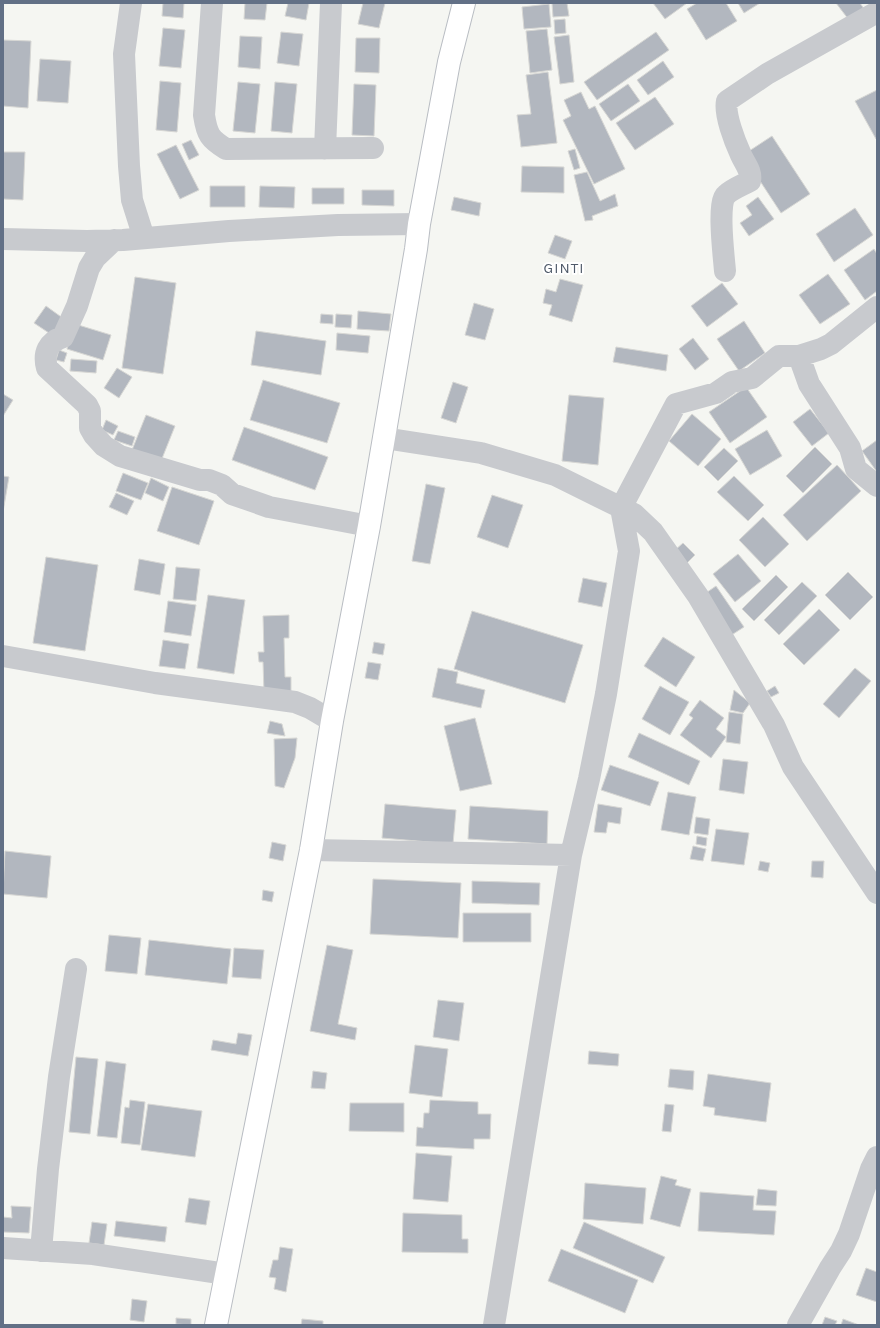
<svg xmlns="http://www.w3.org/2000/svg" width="880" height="1328" viewBox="0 0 880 1328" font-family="Karla,sans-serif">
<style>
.building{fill:#b2b7bf;stroke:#d7d7d4}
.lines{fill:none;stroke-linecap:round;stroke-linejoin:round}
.secondary-casing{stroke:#b9bdc3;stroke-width:24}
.minor{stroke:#c8cace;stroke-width:22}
.secondary{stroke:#fff;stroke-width:22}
.labels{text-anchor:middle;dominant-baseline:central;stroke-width:4;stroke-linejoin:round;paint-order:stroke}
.quarter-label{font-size:15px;letter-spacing:1px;fill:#505b6a;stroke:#fff}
</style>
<rect width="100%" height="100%" fill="#f5f6f2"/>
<path class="building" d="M163,3H184L183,18L162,16Z
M245,3H267L265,20L244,19Z
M288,3H309L306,20L285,16Z
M363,3H385L379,28L358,24Z
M552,3H567L569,16L553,17Z
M653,3H687L665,19Z
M697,3H726L737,21L706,40L687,9Z
M738,3H760L744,13Z
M836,3H860L864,9L849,20Z
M549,4L551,27L524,29L522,7Z
M565,19L566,33L555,34L554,20Z
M163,28L185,30L181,68L159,66Z
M547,29L552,70L530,73L526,31Z
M281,32L303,34L299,66L277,63Z
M656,32L669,50L597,100L584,82Z
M569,35L574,82L560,84L554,37Z
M240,36L262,37L260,69L238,67Z
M356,38H380L379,73L355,72Z
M3,40L31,41L28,108L3,106Z
M40,59L71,61L68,103L37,101Z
M663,61L674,77L648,95L637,80Z
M548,72L557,143L521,147L517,115L531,114L526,75Z
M160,81L181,83L177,132L156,130Z
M238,82L260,84L255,133L233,131Z
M275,82L297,84L292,133L271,131Z
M354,84L376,85L374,136L352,135Z
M628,84L640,101L611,121L599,104Z
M877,90V139H876L855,101Z
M581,92L589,109L595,106L625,169L594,184L563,120L571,116L564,100Z
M655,97L674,124L635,150L616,123Z
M772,136L810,194L781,213L743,155Z
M191,140L199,155L189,160L182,144Z
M176,145L199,190L180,199L157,154Z
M575,149L580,168L574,170L568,151Z
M3,152H25L23,200L3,199Z
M522,166L564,167V193L521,192Z
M587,172L600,201L615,194L618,206L592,216L593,220L585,221L574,175Z
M210,186H245V207H210Z
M260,186L295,187L294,208L259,207Z
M312,188H344V204H312Z
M362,190H394V206L362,205Z
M454,197L481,203L479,216L451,210Z
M758,197L774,219L749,236L740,223L752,215L746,206Z
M855,208L873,235L834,262L816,234Z
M555,235L572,241L565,259L548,253Z
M874,249L877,254V291L865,300L844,270Z
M828,274L850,304L820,324L799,295Z
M135,277L176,283L163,374L122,368Z
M560,279L583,285L572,322L549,315L552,305L543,303L546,289L556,292Z
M722,283L738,304L707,327L691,306Z
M474,303L494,309L485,340L465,335Z
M46,306L64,319L52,335L34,323Z
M358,311L391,314L389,331L357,329Z
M321,314L333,315V324L320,323Z
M336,314L352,315L351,328L335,327Z
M744,321L765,353L739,371L717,339Z
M75,324L111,335L103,360L67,349Z
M256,331L326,341L321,375L251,365Z
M337,333L370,336L368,353L336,350Z
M693,338L709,359L695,370L679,349Z
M616,347L668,355L666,371L613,362Z
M59,350L67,353L64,362L56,360Z
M71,359L97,361L96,373L70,371Z
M117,368L132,377L119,398L104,388Z
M263,380L340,403L327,443L250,420Z
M453,382L468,387L456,423L441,418Z
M746,387L767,417L730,443L709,412Z
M3,394L13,400L3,416Z
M569,395L604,398L598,465L562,461Z
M810,409L829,433L812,446L793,422Z
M692,414L721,439L698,466L669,441Z
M146,415L175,426L161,461L132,450Z
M106,420L118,426L113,435L102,430Z
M244,427L328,457L315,490L232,460Z
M767,430L782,456L750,475L735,449Z
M118,431L135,437L132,446L114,440Z
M877,440V472L862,451Z
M815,447L832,464L803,493L786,476Z
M724,448L738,461L718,481L704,467Z
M837,465L861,491L807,541L783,515Z
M123,473L148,483L141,500L116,491Z
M3,476L9,477L3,512Z
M734,476L764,505L748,521L717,492Z
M151,478L169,487L163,501L145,493Z
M426,484L445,488L430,564L412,561Z
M172,487L214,501L199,545L157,531Z
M116,493L134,501L127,515L109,507Z
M492,495L523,505L508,548L477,537Z
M763,517L789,544L765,567L739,540Z
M683,543L695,555L687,563L674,551Z
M738,554L761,581L735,602L713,574Z
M46,557L98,565L85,651L33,643Z
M139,559L165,564L160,595L134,590Z
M176,567L200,569L196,601L173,599Z
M848,572L873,597L850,620L825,595Z
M776,575L788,587L754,621L742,609Z
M583,578L607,583L602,607L578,602Z
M802,582L817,596L779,635L764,620Z
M716,586L744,627L730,636L703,595Z
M208,595L245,600L234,674L197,668Z
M168,601L196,605L191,636L164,632Z
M819,609L840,630L804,665L783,644Z
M472,611L583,645L565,703L454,669Z
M289,615V638H284L285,677H291V692L264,693L263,662H259L258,652H264L263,616Z
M663,637L695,657L676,687L644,666Z
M163,640L189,644L185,669L159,666Z
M374,642L385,644L383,655L372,653Z
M368,662L381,664L378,680L365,678Z
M438,668L458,672L456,683L485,690L481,708L432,697Z
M855,668L871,681L839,718L823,704Z
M660,686L689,702L670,735L642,719Z
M775,686L779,693L771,697L767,691Z
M734,690L750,703L743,713L730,710Z
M700,700L724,718L716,729L726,737L711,758L680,735L693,718L689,715Z
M729,712L743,714L740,744L726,742Z
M475,718L492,784L460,791L444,726Z
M270,721L282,724L285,736L267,733Z
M639,733L700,761L689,785L628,757Z
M297,738L295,758L284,788L275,786L274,739Z
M723,759L748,762L744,794L719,790Z
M610,765L659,782L650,806L601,790Z
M668,792L696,797L689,835L661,830Z
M385,804L456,810L453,844L382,838Z
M598,804L622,808L620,824L608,822L606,833L594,832Z
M470,806L548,811L547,844L468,839Z
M696,817L710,819L708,835L694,833Z
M716,829L749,833L744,865L711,861Z
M697,836L707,838L706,846L696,844Z
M272,842L286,845L283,861L269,858Z
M693,846L706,849L703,861L690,859Z
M5,851L51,856L47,898L3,894Z
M760,861L770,863L768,872L758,870Z
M812,861H824L823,878L811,877Z
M373,879L461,883L458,938L370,934Z
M472,881L540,883L539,905L472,903Z
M263,890L274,892L272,902L262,900Z
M463,913H531V942H463Z
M109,935L141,938L137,974L105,971Z
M149,940L231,949L227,984L145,975Z
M327,945L353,950L338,1024L357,1028L355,1040L310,1031Z
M234,948L264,950L261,979L232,977Z
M438,1000L464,1003L459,1041L433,1037Z
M238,1033L252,1035L248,1056L211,1050L213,1040L236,1044Z
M415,1045L448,1049L442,1097L409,1093Z
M589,1051L619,1054L618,1066L588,1064Z
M76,1057L98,1059L90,1134L69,1132Z
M106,1061L126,1064L117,1138L97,1136Z
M670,1069L694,1071L693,1090L668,1087Z
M313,1071L327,1073L325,1089L311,1088Z
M708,1074L771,1083L766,1122L714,1115L715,1108L703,1106Z
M130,1100L145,1102L140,1145L121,1143L125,1107L129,1108Z
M430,1100L478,1102V1114H491L490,1139H474V1149L416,1146L417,1127L423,1128L424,1113H429Z
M350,1103H404V1132L349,1131Z
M148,1104L202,1111L195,1157L141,1150Z
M665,1104L674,1105L671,1132L662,1131Z
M416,1153L452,1156L448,1202L413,1199Z
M661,1176L677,1180L675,1185L691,1189L680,1227L650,1219Z
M585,1183L646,1188L643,1224L583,1219Z
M758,1189L777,1191L776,1206L756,1205Z
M700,1192L754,1196L753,1210L776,1211L774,1235L698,1231Z
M189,1198L210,1201L206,1225L185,1222Z
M11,1206L31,1207L29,1233L3,1232V1217L12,1218Z
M403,1213L462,1215V1239H468V1253L402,1252Z
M116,1221L167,1227L165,1242L114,1236Z
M92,1222L107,1224L104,1245L89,1243Z
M584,1222L665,1257L653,1283L573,1248Z
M280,1247L293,1249L286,1292L274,1289L276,1278L269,1277L273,1260H278Z
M561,1249L638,1280L625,1313L548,1281Z
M866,1268L877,1272V1302L856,1295Z
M132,1299L147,1301L144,1322L130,1320Z
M825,1317L837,1321L835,1325H822Z
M176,1318L191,1319V1325L176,1324Z
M302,1319L323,1321V1325H301Z
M843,1319L859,1325H841Z"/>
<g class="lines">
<defs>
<path id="secondary" d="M216,1325L311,850L332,721L369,526L416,249L419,224L449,62L464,3"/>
</defs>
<use href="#secondary" class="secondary-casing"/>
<path class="minor" d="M131,3L124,54L129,166L132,200L144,238
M212,3L204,115C207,135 210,139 226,149L373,148
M325,149L331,3
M3,239L87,241L123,240L229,231L338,225L419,224
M114,240L95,258L89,268L77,306L63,337C48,342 43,353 47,368L87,405L90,411V428L94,435L104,446L120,456L200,480H209L222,485L232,494L269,507L369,526
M725,271C724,258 717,202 726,195C732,189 743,185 750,181C752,171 745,164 741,155C735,142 724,114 727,101L767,74L877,12
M799,356L809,384L850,448L856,469L877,486
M384,438L481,453L555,475L634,514L653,532L698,596L774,725L793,767L877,893
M3,656L155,683L295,702L310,708L332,721
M311,850L571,855
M3,1248L93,1254L226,1274
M41,1251L48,1169L59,1077L76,969
M494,1325L571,855L589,779L606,694L629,551L621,508L676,404L716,393L732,382L752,378L779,356H799L821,349L831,344L877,307
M798,1325L830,1268L841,1251L849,1234L871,1169L877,1157"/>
<use href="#secondary" class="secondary"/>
</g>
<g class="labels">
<g class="quarter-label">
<text x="564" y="268">GINTI</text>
</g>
</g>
<rect width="880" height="1328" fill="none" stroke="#627086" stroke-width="8"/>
</svg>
